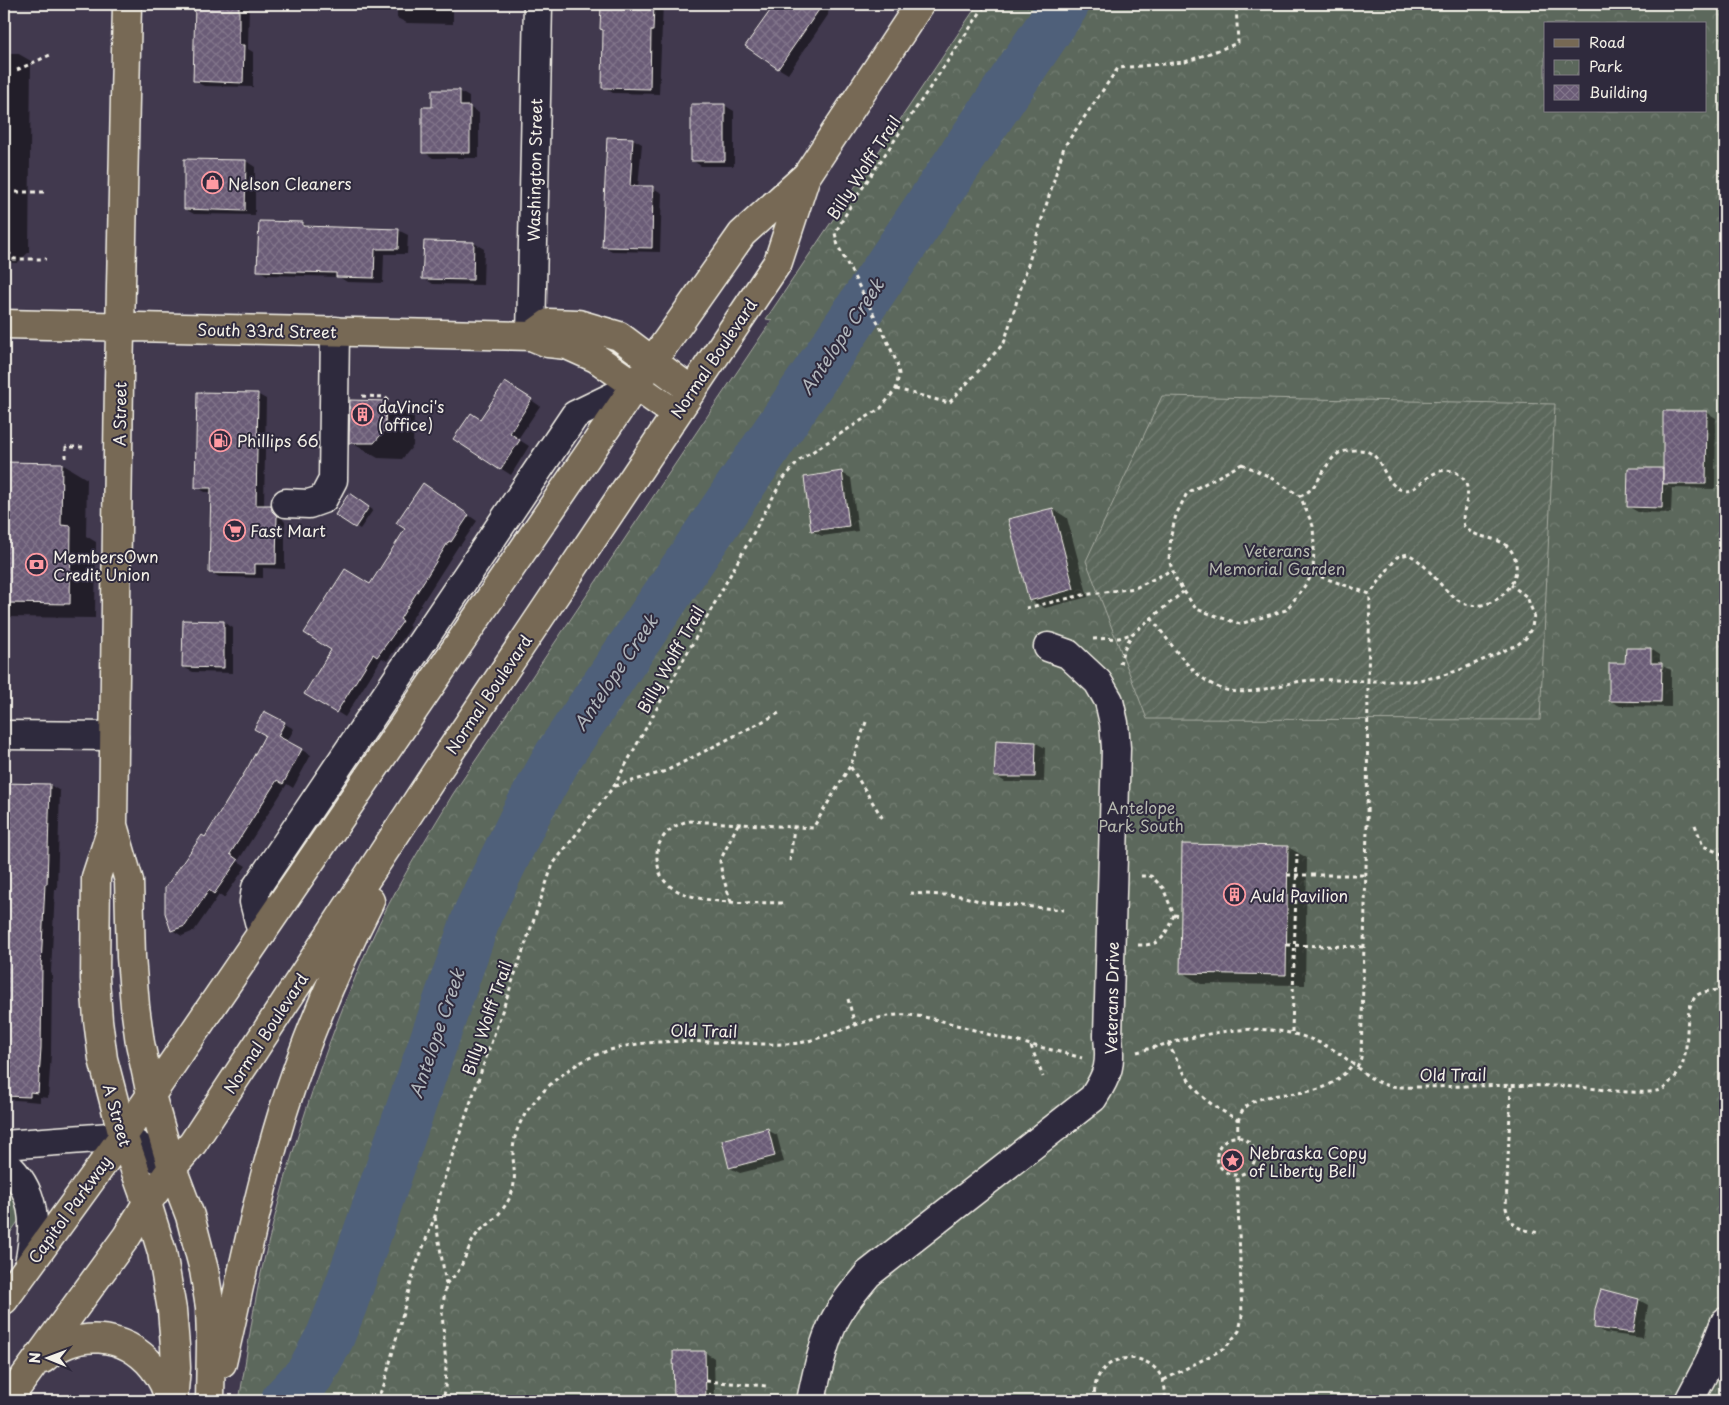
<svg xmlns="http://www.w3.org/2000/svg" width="1729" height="1405" viewBox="0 0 1729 1405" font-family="'Playpen Sans',sans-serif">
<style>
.park{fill:url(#park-crowns);stroke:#a8aca2;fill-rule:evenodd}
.garden{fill:url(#garden-furrows);stroke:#a8aca2}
.shadow{fill:#0007}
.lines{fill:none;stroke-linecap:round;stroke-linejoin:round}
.river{stroke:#4f607a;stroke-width:49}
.building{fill:url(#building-cross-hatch);stroke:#f4f1e8}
.minor-casing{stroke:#f4f1e8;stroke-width:31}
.major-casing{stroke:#f4f1e8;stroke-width:31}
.path{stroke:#f4f1e8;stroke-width:3;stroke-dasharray:4 4;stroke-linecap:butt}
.minor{stroke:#2f2a3d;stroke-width:28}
.major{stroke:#776954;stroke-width:28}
.labels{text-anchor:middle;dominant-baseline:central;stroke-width:4;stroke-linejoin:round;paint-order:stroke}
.street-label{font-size:16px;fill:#f4f1e8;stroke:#2f2a3d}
.poi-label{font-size:16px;fill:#f4f1e8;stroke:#2f2a3d;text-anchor:start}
.park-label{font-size:16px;fill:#b7bab0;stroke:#2f2a3d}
.water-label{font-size:18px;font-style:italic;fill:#b2b7bc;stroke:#2f2a3d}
</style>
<defs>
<pattern id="park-crowns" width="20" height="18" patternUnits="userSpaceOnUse" patternTransform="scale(1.25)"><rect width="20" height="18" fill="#5c685c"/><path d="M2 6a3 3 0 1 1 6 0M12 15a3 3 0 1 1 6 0" fill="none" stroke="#747e73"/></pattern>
<pattern id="garden-furrows" width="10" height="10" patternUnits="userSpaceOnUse" patternTransform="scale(1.25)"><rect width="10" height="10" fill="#5c685c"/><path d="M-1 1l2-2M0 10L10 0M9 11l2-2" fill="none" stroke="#747e73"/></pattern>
<pattern id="building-cross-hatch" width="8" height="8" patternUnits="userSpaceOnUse" patternTransform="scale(1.25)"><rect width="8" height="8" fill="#6b5c77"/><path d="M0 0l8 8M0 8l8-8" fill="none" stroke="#81748a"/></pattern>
</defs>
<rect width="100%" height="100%" fill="#41394e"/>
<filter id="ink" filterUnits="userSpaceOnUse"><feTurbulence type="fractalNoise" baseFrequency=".02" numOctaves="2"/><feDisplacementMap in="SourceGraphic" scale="10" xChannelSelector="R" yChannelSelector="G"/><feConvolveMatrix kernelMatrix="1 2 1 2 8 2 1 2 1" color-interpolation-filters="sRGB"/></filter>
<g filter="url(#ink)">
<path class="park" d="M978,4H1725V1401H239C246,1362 251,1321 259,1282C285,1166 322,1051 370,943C393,891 424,842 453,794L772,320L766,319ZM1545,24H1705V111H1545Z
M4,1162L30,1204L4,1242Z"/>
<path class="garden" d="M1162,396L1555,404L1540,720L1147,719L1086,561Z"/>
<path class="shadow" d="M195,4H249L248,49L253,52V87L204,86L194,81Z
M397,4H453V24L407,23L397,18Z
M602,4H663L659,94L613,93L604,87L605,31L601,29Z
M773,4H829L828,15L788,74L778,68Z
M4,53H17L31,61L29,252L17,263L4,262Z
M459,91L469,97V107L479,113V158H433L424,152L434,108Z
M724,105L734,111V166H701L692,160Z
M608,138L633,139L642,144L638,187L653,188L662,193L660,252L612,251L603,246Z
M246,161L255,167V215L194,214L185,209Z
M303,223L310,228L398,230L408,235L407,254H384L383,283L347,282L339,277L267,275L258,270Z
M425,242L474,243L484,249L483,285L433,284L424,278Z
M515,389L540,406L518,439L529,446L511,475L455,439L481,420Z
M257,394L266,399L264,506L271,507L279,512L281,517L285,522V569L263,568V578L219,577L211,572L212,492H205L197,487Z
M386,402L414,418L413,446L402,459L378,458L350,442Z
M1706,412L1716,418L1715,489L1672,488L1671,513L1638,512L1629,507V469H1664Z
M4,463L62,464L87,479L86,536L96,542L95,618L4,617Z
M842,473L851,478L858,531L822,536L812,531Z
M433,490L477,521L460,546L459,545L408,625L411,627L387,661L382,658L345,717L337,712L370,586Z
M353,497L373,510L360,529L337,514Z
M1053,509L1067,518L1088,597L1045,608L1030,600Z
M224,622L233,628V673L193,672L183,667Z
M1651,649L1660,655V665L1671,670V707L1620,706L1610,701L1626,664Z
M264,712L294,729L287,742L311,755L293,788L287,784L238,861L246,866L224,898L219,895L194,931L182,936L172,930L205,838L249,768L267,735Z
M1036,743L1045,748L1044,782H1005L996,776Z
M4,784L50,785L60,791L57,889H55L51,973L52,974L51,1054L48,1098L40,1097V1102L4,1099Z
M1288,847L1307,858L1305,985L1201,984L1181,972Z
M767,1130L777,1135L784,1162L740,1173L730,1168Z
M1639,1300L1648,1305L1643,1338L1605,1333L1595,1328Z
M705,1352L714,1358L715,1401H675V1353Z"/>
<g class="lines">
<path class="river" d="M285,1401L310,1374L330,1337L343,1304L478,913L526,814L559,755L1065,4"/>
</g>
<path class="building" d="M195,4H239V45H244L243,83L193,81Z
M601,4H654L653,31H651L650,89L602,88L603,30L600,29Z
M775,4H823L778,69L745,46Z
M432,90H460V106H470V153H422V107H432Z
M691,104H725V161H691Z
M607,137L633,138L630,186H653L652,248L602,247Z
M184,159L246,160L245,211L184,209Z
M259,221L303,222V226L399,229L398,249H375L374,278L336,277V273L257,271Z
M424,241L474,242L473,280L422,279Z
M505,382L532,399L510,433L520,440L500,470L453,439L471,413L480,419Z
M197,392L258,393L256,505H271L272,511L277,516L276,564H255V574L209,573L211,488H195Z
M350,400L386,401L385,430L374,443H349Z
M1663,411H1707L1706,484H1663Z
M4,462L62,463L61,525L71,526L70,604L4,603Z
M1628,468H1663L1662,508L1627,507Z
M842,471L849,526L811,531L804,477Z
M423,483L469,515L451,542L449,541L400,619L403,621L377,657L373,654L336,713L304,694L331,650L304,633L345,569L370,584L405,529L396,523Z
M349,493L369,507L355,528L335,515Z
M1053,508L1074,589L1029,601L1008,519Z
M183,620L224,621V668L182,667Z
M1626,648H1651V663H1662L1661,702L1609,701V663H1625Z
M264,711L285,722L278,736L302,749L283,784L277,780L230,854L238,860L214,894L209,890L185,926L171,931L165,913V888L202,835L205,837L248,767L265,735L254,729Z
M996,740L1036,742L1035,777H994Z
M4,783L50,784L47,884H45L41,966H42L41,1048L38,1093L30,1092V1097L4,1096Z
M1182,844L1288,846L1286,975L1180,973Z
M768,1128L775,1156L729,1168L722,1140Z
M1601,1289L1639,1299L1633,1333L1594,1328L1595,1309Z
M673,1351H705L706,1401H674Z"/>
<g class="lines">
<defs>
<path id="minor" d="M531,336L538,4
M286,503L309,504L323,499L333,480L335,331
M4,735L114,736
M262,933L254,902L256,888L575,415L635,386
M4,1145L123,1136L172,1168
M4,1162C36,1190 37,1224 29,1264
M811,1401C816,1378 820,1355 829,1333C837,1311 853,1292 868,1274L1093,1098C1109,1073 1111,1065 1108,1036L1116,748L1114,723L1109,701L1098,682L1068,654L1048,647
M1689,1401L1709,1363L1725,1322"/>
<path id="major" d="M127,4L119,380L113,825L129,881L131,957L135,1006L140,1043L151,1095L172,1168L190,1216L204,1270L210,1307L211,1342L210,1401
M4,324L531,336L548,343L567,345L596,358L676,414
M531,336L549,323L578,324L619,336L692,391
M113,825L96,877L95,979L98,1020L103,1059L123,1136L147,1203L162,1252L172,1310L175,1346L176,1368L173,1401
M4,1300L123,1136L635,386L742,234L807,175L920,4
M43,1359C76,1329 124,1332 153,1367C161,1377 167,1387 169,1401
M222,1363C241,1280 257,1197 282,1115C305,1041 335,970 370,901
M7,1401L127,1236L147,1203L172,1168L193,1143L431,780L778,262L806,176"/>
</defs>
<use href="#minor" class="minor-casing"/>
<use href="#major" class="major-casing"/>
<path class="path" d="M17,70L50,55
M16,192H48
M8,252L14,259H46
M896,389L949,403L1004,343L1064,147L1118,68L1185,62L1238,43L1236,4
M362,396L385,397L391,403
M66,458V447H86
M1242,464L1268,476L1300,496L1313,526L1314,546L1313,574L1301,591L1286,610L1240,624L1196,609L1175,578L1169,560L1171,535L1176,515L1187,493Z
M1300,496C1320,489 1322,464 1339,453C1344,451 1350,450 1355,450C1386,448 1379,482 1402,490C1406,490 1410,490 1414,488C1421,484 1426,478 1433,474C1447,466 1463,471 1467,487C1470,501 1460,513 1464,526C1475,540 1496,535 1508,547C1532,571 1499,614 1466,604C1443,596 1432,566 1408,554L1397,557L1370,594
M1313,574L1370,594L1368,681H1412L1437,677L1460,670L1517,645L1526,638L1532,627L1534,615L1527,597L1511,585
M1026,608L1083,595L1135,588L1172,570
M1151,618C1169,640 1185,668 1210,683C1239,702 1272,685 1303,681C1323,678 1348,681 1368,681L1367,829L1361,1058L1357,1067
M1093,639L1119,638L1131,634
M1120,664L1123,651L1132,634L1183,592
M866,722L854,757L850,766L883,819
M615,786L666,771L779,713
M1695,825L1703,846L1724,855L1725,857
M790,861L794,827
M1287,875H1365
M910,893L961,896L983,902L1064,910
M731,902L722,874L720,861L738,824
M782,903C751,902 669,908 659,870C657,862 656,854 658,847C663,833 675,824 689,821L813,828L850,766
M1174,915L1181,916
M1138,945C1163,946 1164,936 1174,915L1163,888L1151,876H1138
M1287,945L1364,947
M1722,990L1725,902
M848,999L855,1025
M1292,1032L1297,854
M1168,1043C1177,1061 1187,1081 1202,1096C1212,1106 1226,1113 1238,1120
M1031,1046L1043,1077
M1137,1052C1203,1034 1267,1013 1332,1049C1351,1059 1365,1079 1386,1085C1398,1088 1412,1087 1424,1087C1474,1086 1525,1084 1576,1087C1597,1088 1644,1097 1663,1089C1666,1087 1669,1083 1671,1081C1698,1059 1677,1008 1699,994C1707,990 1717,990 1725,990
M1511,1087L1506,1208C1512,1230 1521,1229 1540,1233
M1217 1156a19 19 0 1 1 38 0a19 19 0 1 1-38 0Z
M1238,1137C1238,1131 1237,1123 1239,1118C1248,1089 1296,1097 1319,1089C1333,1085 1344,1075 1353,1064
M435,1217L446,1284L442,1312L446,1366L445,1391L442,1401
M446,1284C449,1280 454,1277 457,1273C465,1261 468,1246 477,1234C480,1230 485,1227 489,1224C498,1216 508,1204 512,1192C516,1180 514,1170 513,1157C512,1132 524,1112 541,1094C598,1032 667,1041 743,1043C761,1044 780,1045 799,1043C833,1037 874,1012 909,1015C939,1018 969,1029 998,1037C1026,1044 1054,1050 1082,1058
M1164,1380L1225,1348L1239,1331L1242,1317L1237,1175
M706,1381L767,1386
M376,1401L384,1385L414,1271L435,1216L443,1182L553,864L614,786L783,479L801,459L881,408L896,389L899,374L897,363L885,336L838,246L835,233L851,205L986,4
M1095,1401C1087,1345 1171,1343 1165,1401"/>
<use href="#minor" class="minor"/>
<use href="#major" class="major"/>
</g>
</g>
<defs>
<symbol id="shop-ring" viewBox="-11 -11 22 22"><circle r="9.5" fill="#2f2a3d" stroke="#ff9aa2" stroke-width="1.5"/><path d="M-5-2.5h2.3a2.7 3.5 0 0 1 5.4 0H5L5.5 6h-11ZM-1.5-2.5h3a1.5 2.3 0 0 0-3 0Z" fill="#ff9aa2"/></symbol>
<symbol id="building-ring" viewBox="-11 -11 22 22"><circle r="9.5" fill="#2f2a3d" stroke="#ff9aa2" stroke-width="1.5"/><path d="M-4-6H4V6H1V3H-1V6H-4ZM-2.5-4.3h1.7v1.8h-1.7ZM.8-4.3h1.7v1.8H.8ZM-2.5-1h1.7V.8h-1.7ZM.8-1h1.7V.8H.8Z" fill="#ff9aa2"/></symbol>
<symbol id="fuel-ring" viewBox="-11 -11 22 22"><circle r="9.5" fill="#2f2a3d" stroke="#ff9aa2" stroke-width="1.5"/><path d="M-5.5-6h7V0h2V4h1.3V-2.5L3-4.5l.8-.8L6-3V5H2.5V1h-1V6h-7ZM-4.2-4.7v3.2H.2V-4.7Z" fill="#ff9aa2"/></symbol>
<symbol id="supermarket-ring" viewBox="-11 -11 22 22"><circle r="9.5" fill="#2f2a3d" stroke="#ff9aa2" stroke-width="1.5"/><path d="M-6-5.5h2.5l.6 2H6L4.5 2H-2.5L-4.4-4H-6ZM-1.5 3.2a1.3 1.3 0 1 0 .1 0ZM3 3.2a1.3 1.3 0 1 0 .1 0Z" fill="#ff9aa2"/></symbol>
<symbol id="bank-ring" viewBox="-11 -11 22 22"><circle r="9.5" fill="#2f2a3d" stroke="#ff9aa2" stroke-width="1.5"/><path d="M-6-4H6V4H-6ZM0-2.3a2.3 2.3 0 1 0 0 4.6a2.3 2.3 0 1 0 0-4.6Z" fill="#ff9aa2"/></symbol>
<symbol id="sight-ring" viewBox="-11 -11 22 22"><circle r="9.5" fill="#2f2a3d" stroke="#ff9aa2" stroke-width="1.5"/><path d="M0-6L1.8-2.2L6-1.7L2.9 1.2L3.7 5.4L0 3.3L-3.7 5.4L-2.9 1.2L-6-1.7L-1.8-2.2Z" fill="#ff9aa2"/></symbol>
</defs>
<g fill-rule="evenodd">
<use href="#shop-ring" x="200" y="170" width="25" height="25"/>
<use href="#building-ring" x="350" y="402" width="25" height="25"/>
<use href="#fuel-ring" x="208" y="428" width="25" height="25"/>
<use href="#supermarket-ring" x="222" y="518" width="25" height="25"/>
<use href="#bank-ring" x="24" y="552" width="25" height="25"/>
<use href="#building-ring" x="1222" y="882" width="25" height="25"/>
<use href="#sight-ring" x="1220" y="1148" width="25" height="25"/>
</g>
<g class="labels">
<g class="street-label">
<text transform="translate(863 167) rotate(-57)">Billy Wolff Trail</text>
<text transform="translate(534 170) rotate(-89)">Washington Street</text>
<text transform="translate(267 330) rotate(1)">South 33rd Street</text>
<text transform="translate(713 358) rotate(-56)">Normal Boulevard</text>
<text transform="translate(119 414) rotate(-89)">A Street</text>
<text transform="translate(670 659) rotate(-61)">Billy Wolff Trail</text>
<text transform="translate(488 694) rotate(-56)">Normal Boulevard</text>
<text transform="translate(1111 998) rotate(-89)">Veterans Drive</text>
<text transform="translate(486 1018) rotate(-71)">Billy Wolff Trail</text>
<text transform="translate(704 1030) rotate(1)">Old Trail</text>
<text transform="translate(265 1033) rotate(-57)">Normal Boulevard</text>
<text x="1453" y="1074">Old Trail</text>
<text transform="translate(118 1115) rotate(74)">A Street</text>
<text transform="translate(69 1209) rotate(-54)">Capitol Parkway</text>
</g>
<g class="poi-label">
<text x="228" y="183">Nelson Cleaners</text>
<text x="378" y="406">daVinci's<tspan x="378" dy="18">(office)</tspan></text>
<text x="237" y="440">Phillips 66</text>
<text x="250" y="530">Fast Mart</text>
<text x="53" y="556">MembersOwn<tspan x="53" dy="18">Credit Union</tspan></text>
<text x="1250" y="895">Auld Pavilion</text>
<text x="1249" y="1152">Nebraska Copy<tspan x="1249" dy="18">of Liberty Bell</tspan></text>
</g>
<g class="park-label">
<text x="1277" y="550">Veterans<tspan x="1277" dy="18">Memorial Garden</tspan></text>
<text x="1141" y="807">Antelope<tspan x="1141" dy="18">Park South</tspan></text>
</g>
<g class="water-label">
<text transform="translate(841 336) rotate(-56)">Antelope Creek</text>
<text transform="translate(615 672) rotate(-56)">Antelope Creek</text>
<text transform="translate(436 1033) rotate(-71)">Antelope Creek</text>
</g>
</g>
<rect width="1729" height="1405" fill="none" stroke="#2f2a3d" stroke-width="20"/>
<rect x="10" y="10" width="1709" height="1385" fill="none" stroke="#f4f1e8" stroke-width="2" filter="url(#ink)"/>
<rect x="1544" y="22" width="162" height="90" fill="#2f2a3d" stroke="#7e7a81"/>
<rect x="1554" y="39" width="25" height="8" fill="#776954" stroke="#7e7a81"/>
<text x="1589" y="48" font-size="15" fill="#f4f1e8">Road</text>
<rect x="1554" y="60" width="25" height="15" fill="url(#park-crowns)" stroke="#7e7a81"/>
<text x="1589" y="72" font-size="15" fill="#f4f1e8">Park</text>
<rect x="1554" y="85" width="25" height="15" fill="url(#building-cross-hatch)" stroke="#7e7a81"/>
<text x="1589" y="98" font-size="15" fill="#f4f1e8">Building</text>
<g transform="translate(48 1358) rotate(271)" stroke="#2f2a3d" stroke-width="4" paint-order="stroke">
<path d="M0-4L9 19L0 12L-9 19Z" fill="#f4f1e8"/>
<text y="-8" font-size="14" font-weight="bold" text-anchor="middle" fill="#f4f1e8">N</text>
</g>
</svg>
